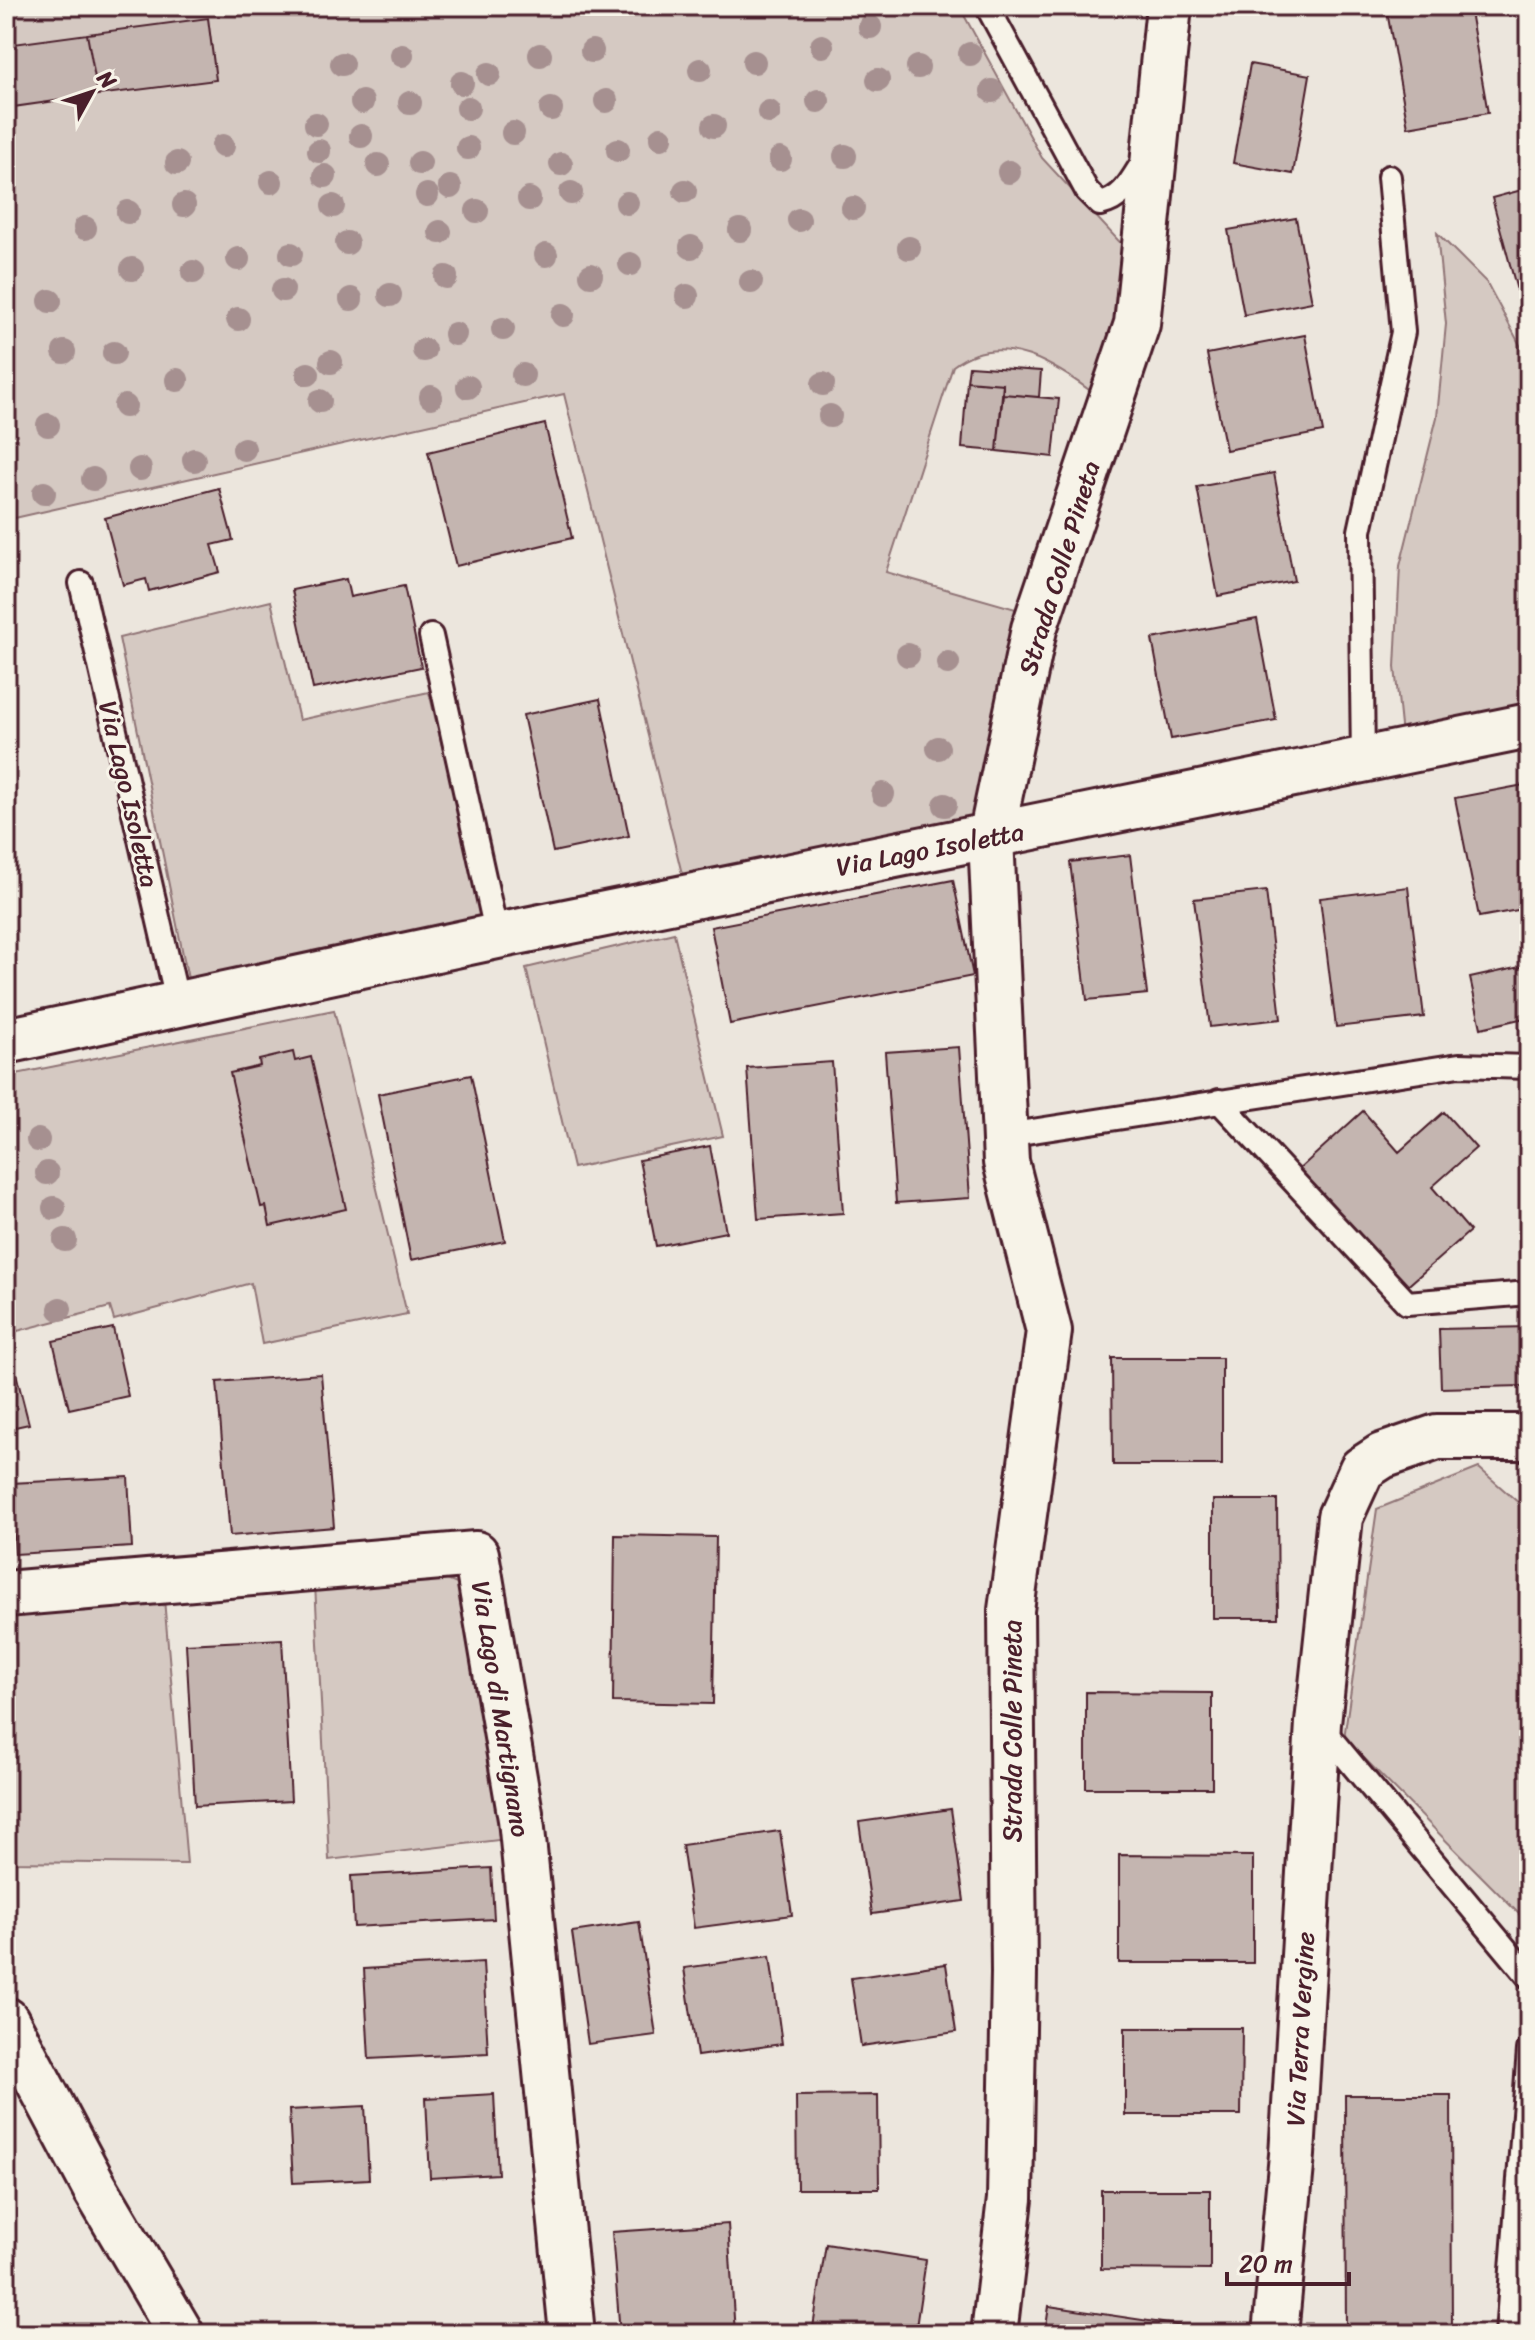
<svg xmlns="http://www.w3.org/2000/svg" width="1535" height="2340" viewBox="0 0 1535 2340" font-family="Sriracha,sans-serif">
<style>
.green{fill:#d5c9c2;stroke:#907476;stroke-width:2}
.building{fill:#c4b5b0;stroke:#4a1f2b;stroke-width:2}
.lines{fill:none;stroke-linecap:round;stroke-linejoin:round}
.service-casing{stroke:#4a1f2b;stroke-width:28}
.minor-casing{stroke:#4a1f2b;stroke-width:50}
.service{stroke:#f7f3e8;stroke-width:22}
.minor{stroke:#f7f3e8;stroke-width:44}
.tree{fill:#a69090}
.labels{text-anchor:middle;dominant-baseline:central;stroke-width:6;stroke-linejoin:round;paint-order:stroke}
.street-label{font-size:26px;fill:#4a1f2b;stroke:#f7f3e8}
</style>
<rect width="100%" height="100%" fill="#ece6dd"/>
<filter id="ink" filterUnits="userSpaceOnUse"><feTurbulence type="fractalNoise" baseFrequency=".0125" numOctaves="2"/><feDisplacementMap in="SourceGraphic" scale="16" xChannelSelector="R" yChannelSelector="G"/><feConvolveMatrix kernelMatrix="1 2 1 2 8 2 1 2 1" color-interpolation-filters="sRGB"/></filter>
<g filter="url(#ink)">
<path class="green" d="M6,6H959L1042,158L1129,252L1100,398C1058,366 1002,328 953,366L886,572L1033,614L979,820L683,878L564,394L6,520Z
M1437,233L1487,283L1529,362V711L1402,736L1395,667L1400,566L1437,417L1446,324Z
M271,601L299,720L429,692L484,920L190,989L119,638Z
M674,933L723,1136L573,1168L526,968Z
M334,1010L407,1314L262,1344L251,1283L114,1320L110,1307L6,1334V1076Z
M1479,1468L1529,1512V1924L1344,1738L1377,1509Z
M427,1572L472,1590L516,1838L329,1860L315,1584Z
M164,1599L187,1864L6,1862V1610Z"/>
<path class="building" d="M1386,6H1469L1488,113L1408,127Z
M208,18L216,80L98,95L87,34Z
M87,34L98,95L6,108V45Z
M1250,64L1310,75L1293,174L1233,163Z
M1529,188V331H1528L1492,198Z
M1296,218L1312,302L1244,315L1228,230Z
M1305,335L1323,432L1226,450L1207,354Z
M969,366L1041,371L1039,397L1003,394V384L967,381Z
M967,381L1003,384L997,451L962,448Z
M1003,394L1059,399L1053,457L997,451Z
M545,424L572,538L456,566L428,452Z
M1274,473L1294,581L1218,596L1197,487Z
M219,488L233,540L212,545L220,572L149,591L146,579L123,585L105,518Z
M346,579L350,597L404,586L421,667L313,689L292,590Z
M1257,619L1276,720L1171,739L1152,639Z
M600,699L629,836L553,852L523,715Z
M1529,784V908L1479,917L1455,798Z
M1130,855L1147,994L1087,1000L1070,862Z
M953,880L973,976L730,1024L711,927Z
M1408,887L1424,1017L1336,1027L1320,898Z
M1266,891L1281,1019L1210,1027L1194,899Z
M1529,965V1017L1481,1028L1470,978Z
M959,1047L970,1198L896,1203L885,1052Z
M293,1052L295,1061L311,1057L346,1209L270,1226L266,1206L261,1207L230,1073L260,1066L259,1060Z
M832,1062L843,1213L758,1219L747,1068Z
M471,1075L505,1241L411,1260L378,1094Z
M1363,1111L1399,1152L1444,1112L1476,1148L1432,1187L1470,1231L1403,1290L1297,1171Z
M710,1146L726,1232L656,1246L639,1160Z
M1529,1327V1425H1524L1523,1386L1441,1388L1439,1329Z
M113,1328L128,1396L69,1409L53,1341Z
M10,1350L29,1424L6,1429V1352Z
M1112,1358H1222V1465H1113Z
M321,1374L334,1527L230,1536L217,1382Z
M128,1477L132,1547L15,1554L11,1483Z
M1213,1500H1277L1278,1618H1213Z
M615,1535L716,1537L713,1704L613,1702Z
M282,1639L291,1801L195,1806L186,1644Z
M1086,1692L1212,1693V1788H1086Z
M951,1809L964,1901L872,1914L859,1822Z
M780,1831L792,1915L694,1928L682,1845Z
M1119,1855L1253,1856V1963H1119Z
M491,1868L494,1919L354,1927L351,1876Z
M639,1922L656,2035L588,2044L572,1932Z
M770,1956L782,2044L697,2056L684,1968Z
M483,1962L488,2053L369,2059L364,1969Z
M946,1964L956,2032L861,2046L851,1978Z
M1125,2028H1242L1241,2115H1125Z
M494,2094L498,2174L430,2178L426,2098Z
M878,2095L879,2189H797L796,2096Z
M1345,2095H1451L1452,2334H1346Z
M365,2106L369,2179L293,2183L289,2110Z
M1101,2190H1210V2270L1101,2269Z
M728,2224L735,2334H620L612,2232Z
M826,2244L926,2260L915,2334H812Z
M1049,2306L1216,2331V2334H1045Z"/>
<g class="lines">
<defs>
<path id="service" d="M987,6L1087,191L1100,204C1123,199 1131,181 1143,162
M81,583L178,1004
M431,636L497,936
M1363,759L1360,531L1403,332L1389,177
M1219,1101L1407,1303L1529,1293
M1007,1135L1459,1065L1529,1067
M1321,1727L1529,1977
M1507,2334L1529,2050"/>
<path id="minor" d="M6,1041L497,936L1529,726
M6,1594L476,1554L521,1819L572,2334
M6,2020L95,2188L181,2334
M994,2334L1010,2199L1014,1973L1011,1610L1049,1331L1006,1162L991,837L1034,629L1137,324L1169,6
M1275,2334L1292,2155L1318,1723L1340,1517L1362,1469L1382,1456L1437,1437H1529"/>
</defs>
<use href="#service" class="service-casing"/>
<use href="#minor" class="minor-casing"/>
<use href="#service" class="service"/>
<use href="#minor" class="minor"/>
</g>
<g class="tree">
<circle cx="870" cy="27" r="12"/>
<circle cx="822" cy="46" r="12"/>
<circle cx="592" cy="51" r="12"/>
<circle cx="970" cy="54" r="12"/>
<circle cx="402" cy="55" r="12"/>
<circle cx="540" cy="55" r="12"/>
<circle cx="754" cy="62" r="12"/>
<circle cx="342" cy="64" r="12"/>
<circle cx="918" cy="67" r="12"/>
<circle cx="700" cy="70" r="12"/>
<circle cx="489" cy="74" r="12"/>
<circle cx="878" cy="80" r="12"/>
<circle cx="462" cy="83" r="12"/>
<circle cx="992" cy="91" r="12"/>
<circle cx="606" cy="101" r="12"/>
<circle cx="818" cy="101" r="12"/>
<circle cx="362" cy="102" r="12"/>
<circle cx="410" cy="103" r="12"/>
<circle cx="468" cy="108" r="12"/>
<circle cx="551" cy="109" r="12"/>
<circle cx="769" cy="112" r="12"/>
<circle cx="316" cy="124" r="12"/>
<circle cx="714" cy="126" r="12"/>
<circle cx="513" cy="133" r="12"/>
<circle cx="361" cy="136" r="12"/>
<circle cx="661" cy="138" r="12"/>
<circle cx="223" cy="146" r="12"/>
<circle cx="468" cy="148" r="12"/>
<circle cx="618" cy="150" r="12"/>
<circle cx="319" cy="151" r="12"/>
<circle cx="845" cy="156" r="12"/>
<circle cx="780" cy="159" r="12"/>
<circle cx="177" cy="163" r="12"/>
<circle cx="420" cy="163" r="12"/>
<circle cx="561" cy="164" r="12"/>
<circle cx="378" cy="165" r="12"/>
<circle cx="1009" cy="172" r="12"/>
<circle cx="325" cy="176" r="12"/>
<circle cx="271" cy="182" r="12"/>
<circle cx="450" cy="187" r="12"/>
<circle cx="685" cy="191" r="12"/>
<circle cx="571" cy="193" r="12"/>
<circle cx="427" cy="195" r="12"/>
<circle cx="529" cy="199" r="12"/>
<circle cx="627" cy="203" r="12"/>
<circle cx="184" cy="205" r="12"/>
<circle cx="333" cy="206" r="12"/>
<circle cx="853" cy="208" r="12"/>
<circle cx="477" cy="211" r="12"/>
<circle cx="128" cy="212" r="12"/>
<circle cx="799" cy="220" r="12"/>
<circle cx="85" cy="228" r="12"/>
<circle cx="740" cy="230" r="12"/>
<circle cx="440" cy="232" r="12"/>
<circle cx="347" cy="243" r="12"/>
<circle cx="691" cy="247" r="12"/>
<circle cx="909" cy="248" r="12"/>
<circle cx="291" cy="254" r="12"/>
<circle cx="546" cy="255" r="12"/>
<circle cx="238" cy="259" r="12"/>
<circle cx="630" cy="264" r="12"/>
<circle cx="132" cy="269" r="12"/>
<circle cx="193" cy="272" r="12"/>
<circle cx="591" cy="275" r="12"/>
<circle cx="446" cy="277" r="12"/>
<circle cx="751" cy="282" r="12"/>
<circle cx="283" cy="290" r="12"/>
<circle cx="390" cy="295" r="12"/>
<circle cx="687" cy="296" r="12"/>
<circle cx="351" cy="299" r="12"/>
<circle cx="50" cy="301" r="12"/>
<circle cx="563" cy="315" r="12"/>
<circle cx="238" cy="319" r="12"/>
<circle cx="503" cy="329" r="12"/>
<circle cx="455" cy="334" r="12"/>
<circle cx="424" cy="350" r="12"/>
<circle cx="64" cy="352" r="12"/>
<circle cx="114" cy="353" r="12"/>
<circle cx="331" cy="362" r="12"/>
<circle cx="308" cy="374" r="12"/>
<circle cx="523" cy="375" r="12"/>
<circle cx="177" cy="380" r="12"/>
<circle cx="823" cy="384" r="12"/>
<circle cx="468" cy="387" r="12"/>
<circle cx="431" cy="397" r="12"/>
<circle cx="320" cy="401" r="12"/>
<circle cx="125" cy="406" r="12"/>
<circle cx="830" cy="416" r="12"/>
<circle cx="48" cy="425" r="12"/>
<circle cx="244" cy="449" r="12"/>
<circle cx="194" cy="460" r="12"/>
<circle cx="140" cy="469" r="12"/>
<circle cx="93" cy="479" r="12"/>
<circle cx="44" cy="493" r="12"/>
<circle cx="908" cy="655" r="12"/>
<circle cx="948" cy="663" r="12"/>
<circle cx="938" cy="748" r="12"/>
<circle cx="883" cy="794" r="12"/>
<circle cx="945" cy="805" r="12"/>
<circle cx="38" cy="1140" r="12"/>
<circle cx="47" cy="1173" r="12"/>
<circle cx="54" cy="1208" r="12"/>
<circle cx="65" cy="1240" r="12"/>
<circle cx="60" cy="1309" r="12"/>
</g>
</g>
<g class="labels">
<g class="street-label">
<text transform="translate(1059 568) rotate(-73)">Strada Colle Pineta</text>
<text transform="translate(129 794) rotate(77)">Via Lago Isoletta</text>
<text transform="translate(930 849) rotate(-11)">Via Lago Isoletta</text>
<text transform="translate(501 1709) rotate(81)">Via Lago di Martignano</text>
<text transform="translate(1012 1731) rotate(-90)">Strada Colle Pineta</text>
<text transform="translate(1300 2029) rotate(-87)">Via Terra Vergine</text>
</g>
</g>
<rect width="1535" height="2340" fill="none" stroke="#f7f3e8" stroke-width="32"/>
<rect x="16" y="16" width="1503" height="2308" fill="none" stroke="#4a1f2b" stroke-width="3" filter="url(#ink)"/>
<g transform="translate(92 92) rotate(50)" stroke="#f7f3e8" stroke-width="6" paint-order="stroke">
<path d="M0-6L14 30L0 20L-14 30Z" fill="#4a1f2b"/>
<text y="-12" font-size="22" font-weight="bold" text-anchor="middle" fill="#4a1f2b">N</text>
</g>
<path d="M1227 2272v12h122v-12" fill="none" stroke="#4a1f2b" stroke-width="4"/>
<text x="1239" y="2272" font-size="24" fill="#4a1f2b" stroke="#f7f3e8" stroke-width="6" paint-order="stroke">20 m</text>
</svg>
